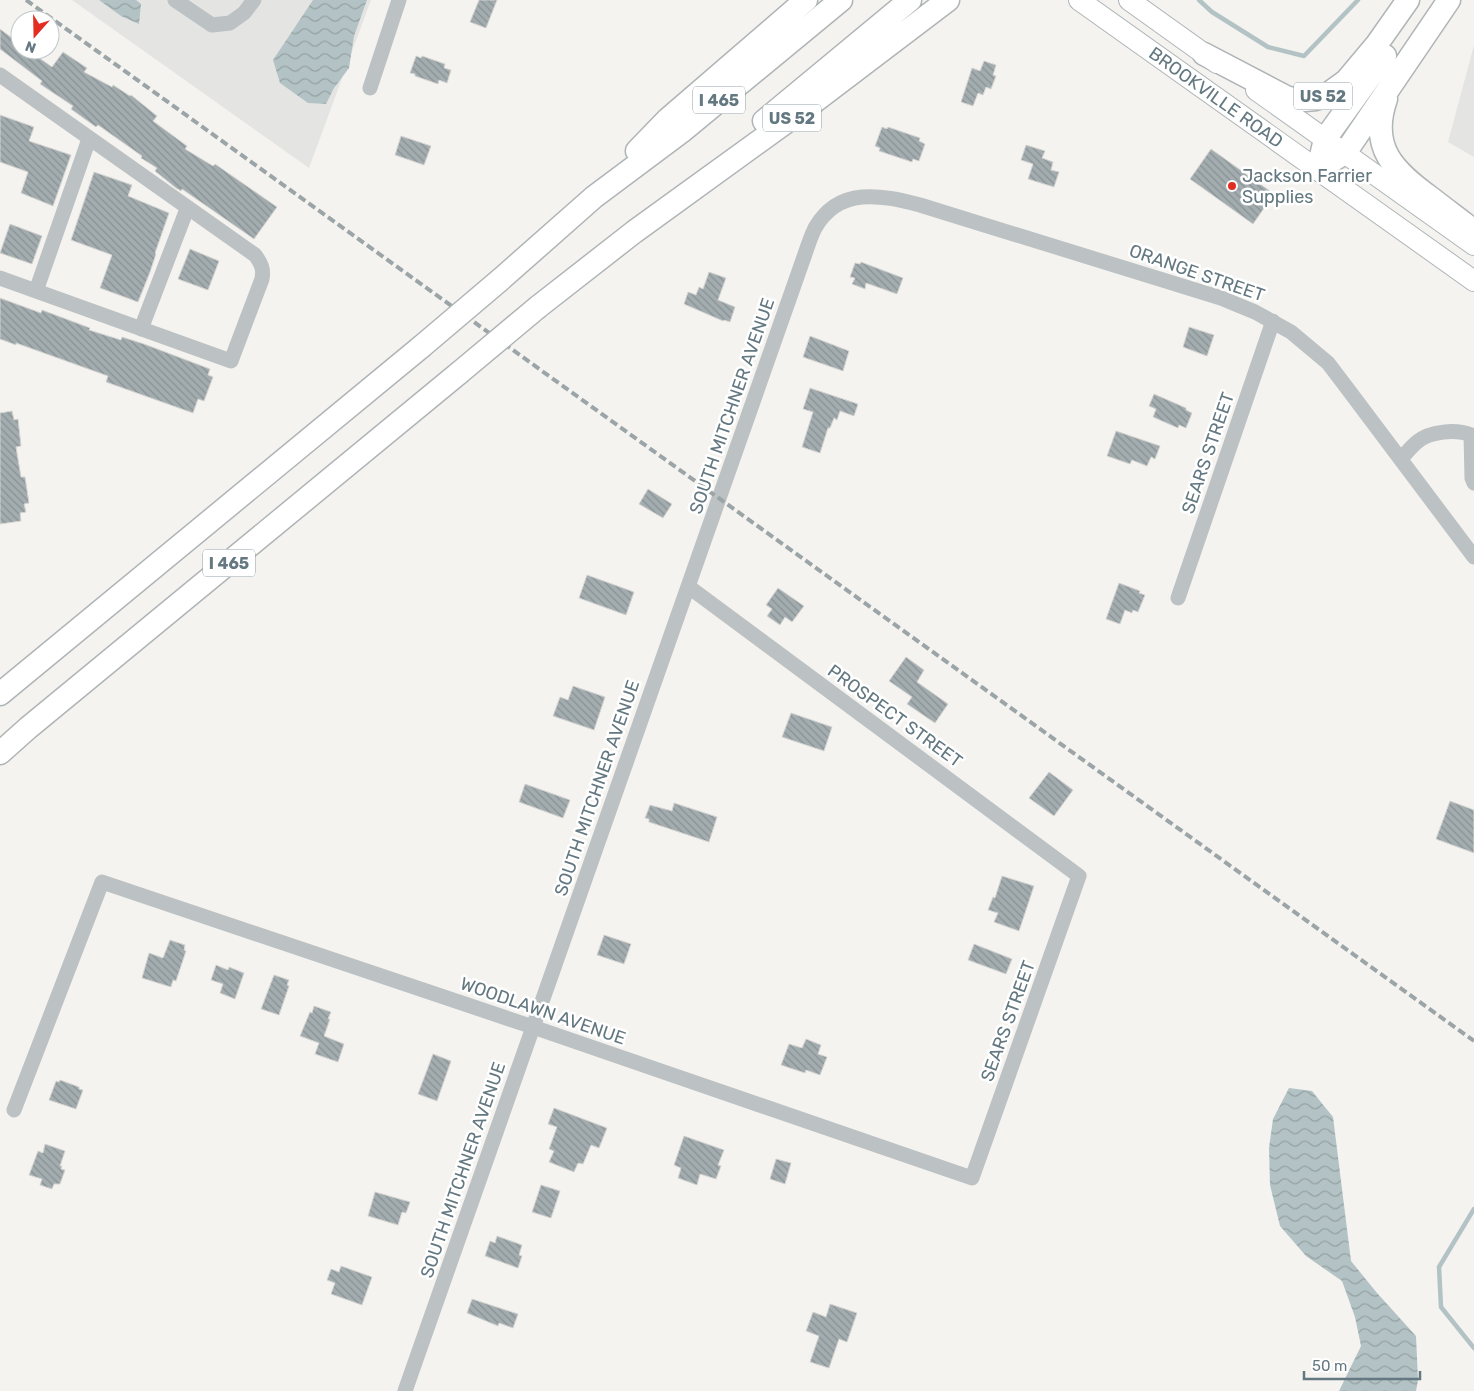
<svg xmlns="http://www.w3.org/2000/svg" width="1474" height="1391" viewBox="0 0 1474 1391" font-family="Rubik,sans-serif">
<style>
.built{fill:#e4e4e3}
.water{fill:url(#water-waves)}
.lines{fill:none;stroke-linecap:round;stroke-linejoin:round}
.stream{stroke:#b3c2c4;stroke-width:4.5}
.building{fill:url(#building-back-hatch);stroke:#d5d4d2}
.major-casing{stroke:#afb5b7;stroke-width:22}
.highway-casing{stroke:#afb4b6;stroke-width:25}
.minor{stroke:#bcc1c3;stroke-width:15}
.major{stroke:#fff;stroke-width:20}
.highway{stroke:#fff;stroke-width:22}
.rail{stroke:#9ba4a7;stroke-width:4;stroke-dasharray:8 4;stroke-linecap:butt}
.highway-bridge-casing{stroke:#afb4b6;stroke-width:25;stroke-linecap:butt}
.highway-bridge{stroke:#fff;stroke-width:22}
.poi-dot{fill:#e12d22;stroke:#fff;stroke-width:2}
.labels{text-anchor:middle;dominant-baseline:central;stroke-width:5;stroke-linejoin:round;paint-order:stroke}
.shield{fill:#fff;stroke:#92a0a6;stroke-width:1}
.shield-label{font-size:16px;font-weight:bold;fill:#637880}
.street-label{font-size:18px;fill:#637880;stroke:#fff}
.poi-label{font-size:18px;fill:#637880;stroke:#fff;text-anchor:start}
</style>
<defs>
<pattern id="water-waves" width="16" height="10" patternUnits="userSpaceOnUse" patternTransform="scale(1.25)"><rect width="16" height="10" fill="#b3c2c4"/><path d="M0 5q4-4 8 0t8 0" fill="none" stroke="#95a2a4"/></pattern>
<pattern id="building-back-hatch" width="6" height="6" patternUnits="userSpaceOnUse" patternTransform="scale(1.25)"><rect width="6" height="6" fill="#a3adb0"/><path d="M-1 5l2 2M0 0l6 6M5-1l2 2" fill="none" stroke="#889294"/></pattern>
</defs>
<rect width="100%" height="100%" fill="#f4f3ef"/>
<path class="built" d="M72,0H371L309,168Z
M1474,45V157L1448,142Z"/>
<path class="water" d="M99,0H136L141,4L139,24L121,16Z
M313,0H367L354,36L349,68L334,88L326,104L308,103L280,83L273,60Z
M1289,1088L1312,1091L1333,1117L1351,1261L1377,1293L1416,1336L1418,1380L1416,1391H1339L1361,1346L1355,1317L1342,1281L1306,1256L1280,1226L1270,1185L1269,1148L1273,1119Z"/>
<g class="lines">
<path class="stream" d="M1199,0L1212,12L1268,47L1304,56L1358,0
M1474,1209L1439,1267L1441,1307L1474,1348"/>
</g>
<path class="building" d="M479,0H497L486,28L470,22Z
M0,29L20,44V50H28L52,67L63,52L87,68L84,72L112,87L113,85L130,96L131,95L157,116L153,121L187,146L185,149L213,166L215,164L277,207L254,239L182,189L181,191L176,188L155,171L157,168L141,158L142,156L98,125L96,127L71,109L73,106L40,84L42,81L0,49Z
M416,56L421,58L422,56L445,64L444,68L451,70L447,83L439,80L438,84L415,76V74L410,73Z
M984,61L996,65L993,75L996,76L991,89L986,87L983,95L978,93L973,106L961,102L972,68L980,71Z
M0,115L34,127L29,141L71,155L53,206L21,193L28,172L0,162Z
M882,127L887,129L888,127L920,138L919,141L925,144L919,161L913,159L912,162L879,151L880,148L875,146Z
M401,136L431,146L424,165L395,155Z
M1026,145L1045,151L1042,158L1053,162L1051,170L1059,172L1054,187L1028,179L1033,164L1021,160Z
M1211,149L1274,194L1253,224L1190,179Z
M94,172L132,185L128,196L169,213L155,253L156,254L150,272L138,302L100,288L112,255L71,240Z
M10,224L42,236L32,264L0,253Z
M190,249L219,261L208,290L178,279Z
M861,262L903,278L897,294L866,283L865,289L852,284L855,278L850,277L855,263L860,264Z
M709,272L726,278L718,300L735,307L730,322L724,320L723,321L684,304L688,292L696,295L699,287L703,289Z
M0,298L41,313L42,310L90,328L89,330L121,340L122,337L144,344L210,369L208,375L213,377L204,401L198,399L193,413L106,382L108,376L16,343V345L0,339Z
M1189,327L1214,335L1207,356L1183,347Z
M810,336L849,351L843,371L803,357Z
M810,388L858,404L854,416L840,411L837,420L834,418L830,428H828L820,453L802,447L813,412L803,409Z
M1154,394L1186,408V410L1192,413L1186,428L1179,425L1178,428L1153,417L1156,409L1149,406Z
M12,411L14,420L18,419L21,446L16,447L21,477H25L29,503L24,504L26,512L20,513L21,521L0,524V413Z
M1116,431L1160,446L1155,459L1151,457L1147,466L1132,460L1130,464L1107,456Z
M648,489L672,504L663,518L639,504Z
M587,575L634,592L626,615L579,598Z
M1119,583L1140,591L1139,593L1145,595L1138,612L1133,610L1132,613L1125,610L1120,624L1106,619Z
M778,588L804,606L792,622L785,617L780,625L767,616L772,609L766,605Z
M906,657L924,670L917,682L948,704L935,723L907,704L912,697L889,681Z
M573,686L605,697L594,730L553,716L560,697L568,700Z
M791,713L832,727L824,751L782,737Z
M1049,772L1073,790L1054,816L1029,798Z
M525,784L570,800L563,818L519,802Z
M1450,801L1474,810V853L1436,839Z
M674,803L717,817L709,842L649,822V819L645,818L650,805L672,811Z
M1002,876L1034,886L1019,931L994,922L998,913L988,910L993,897L995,898Z
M604,935L631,944L624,964L597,955Z
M170,940L185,945L184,950L186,951L176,981L173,980L171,987L142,978L149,953L163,958Z
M974,944L1012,959L1006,974L968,960Z
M216,965L228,970L229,967L244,973L235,999L220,993L223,984L211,980Z
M274,975L289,980L287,985L289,986L279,1015L261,1009Z
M314,1006L331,1012L328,1019H330L324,1036L344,1044L338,1062L315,1054L319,1043L300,1036L310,1012L312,1013Z
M806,1039L821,1045L818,1054L827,1057L820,1075L806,1070L805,1073L781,1065L789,1044L802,1048Z
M433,1054L451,1061L437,1101L418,1094Z
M60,1080L79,1087V1089L83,1090L76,1109L49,1100L56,1081L59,1082Z
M554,1108L607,1128L599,1148L591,1145L583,1164L578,1163L574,1172L549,1162L554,1151L549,1149L557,1127L548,1124Z
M684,1136L724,1150L718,1165L721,1166L716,1179L700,1174L697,1185L678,1178L681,1168L674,1165Z
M45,1144L65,1151L60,1166H62L61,1169L65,1170L60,1184H54L52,1189L40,1185L42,1179L29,1175L38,1151L43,1153Z
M776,1159L791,1163L785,1184L770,1179Z
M541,1185L560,1191L551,1218L532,1212Z
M375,1192L410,1202L406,1213L402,1212L398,1225L368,1216Z
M497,1236L522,1245L519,1255L522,1256L518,1268L485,1256L490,1241L495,1243Z
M341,1266L372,1277L362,1305L331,1294L335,1283L327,1280L331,1269L339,1272Z
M472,1299L518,1314L513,1328L499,1323L498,1326L467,1313Z
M830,1304L857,1313L847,1342L839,1339L829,1368L810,1362L819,1336L806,1331L813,1312L826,1317Z"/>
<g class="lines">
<defs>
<g id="major">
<path id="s1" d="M1079,0L1474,281"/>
<path d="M1129,0L1217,63"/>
<path d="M1256,90L1474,245"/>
</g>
<path id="highway" d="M1204,54L1288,98L1305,100L1316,99L1328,94L1346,81L1377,44L1408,0
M1386,99C1369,148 1394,171 1431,198C1445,209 1460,220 1474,231
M764,121L910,0
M637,151L668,119L806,0
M1318,169L1345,153L1449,0
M1318,169L1325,139L1385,56
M500,280L594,197L681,132L841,0
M538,307L634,232L815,101L948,0
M0,694L421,347
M0,753L28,728L459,373"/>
</defs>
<use href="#major" class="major-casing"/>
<use href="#highway" class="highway-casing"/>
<path class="minor" d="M175,0L212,25L230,23L244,13L254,0
M0,75L255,255C261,263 264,269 262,279L231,361L0,278
M370,88L399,0
M36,291L89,139
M141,329L187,209
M1401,459C1406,453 1411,447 1417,442C1430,431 1456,429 1471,435L1472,478L1474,483
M1178,598L1273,321
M14,1110L102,882L533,1027L972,1178L1079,876L689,587
M405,1391L805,254C808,245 811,236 815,228C839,186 881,195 920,205L1221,298L1255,312L1291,332L1328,363L1347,388L1474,557"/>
<use href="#major" class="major"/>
<use href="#highway" class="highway"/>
<path class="rail" d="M26,0L1474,1041"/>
<defs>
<path id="highway-bridge" d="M421,347L500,280
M459,373L538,307"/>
</defs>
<use href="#highway-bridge" class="highway-bridge-casing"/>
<use href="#highway-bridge" class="highway-bridge"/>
</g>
<circle class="poi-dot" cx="1232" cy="186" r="5"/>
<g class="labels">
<g class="shield">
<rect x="1294" y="82.5" width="58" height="27" rx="4"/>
<rect x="693" y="86.5" width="52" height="27" rx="4"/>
<rect x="763" y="104.5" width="58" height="27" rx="4"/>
<rect x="203" y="549.5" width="52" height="27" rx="4"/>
</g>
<g class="shield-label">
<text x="1323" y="96">US 52</text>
<text x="719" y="100">I 465</text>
<text x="792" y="118">US 52</text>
<text x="229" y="563">I 465</text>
</g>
<g class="street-label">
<text stroke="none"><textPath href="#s1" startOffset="168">BROOKVILLE ROAD</textPath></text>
<text transform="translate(1197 273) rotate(19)">ORANGE STREET</text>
<text transform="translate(732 406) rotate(-71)">SOUTH MITCHNER AVENUE</text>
<text transform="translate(1208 453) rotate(-71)">SEARS STREET</text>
<text transform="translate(895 716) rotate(36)">PROSPECT STREET</text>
<text transform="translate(597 788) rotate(-71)">SOUTH MITCHNER AVENUE</text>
<text transform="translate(543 1011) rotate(19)">WOODLAWN AVENUE</text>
<text transform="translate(1008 1021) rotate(-70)">SEARS STREET</text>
<text transform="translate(463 1170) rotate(-71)">SOUTH MITCHNER AVENUE</text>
</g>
<g class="poi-label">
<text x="1242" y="176">Jackson Farrier<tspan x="1242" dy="21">Supplies</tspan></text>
</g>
</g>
<g transform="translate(35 35) rotate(200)"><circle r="24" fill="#ffffff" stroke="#c1c9cc"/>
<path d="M0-4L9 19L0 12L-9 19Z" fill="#e12d22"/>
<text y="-8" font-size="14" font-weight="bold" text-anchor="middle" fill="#637880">N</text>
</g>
<path d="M1304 1371v8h116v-8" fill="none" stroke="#637880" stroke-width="2.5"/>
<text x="1312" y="1371" font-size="15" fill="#637880" stroke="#ffffff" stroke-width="4" paint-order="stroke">50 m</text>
</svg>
